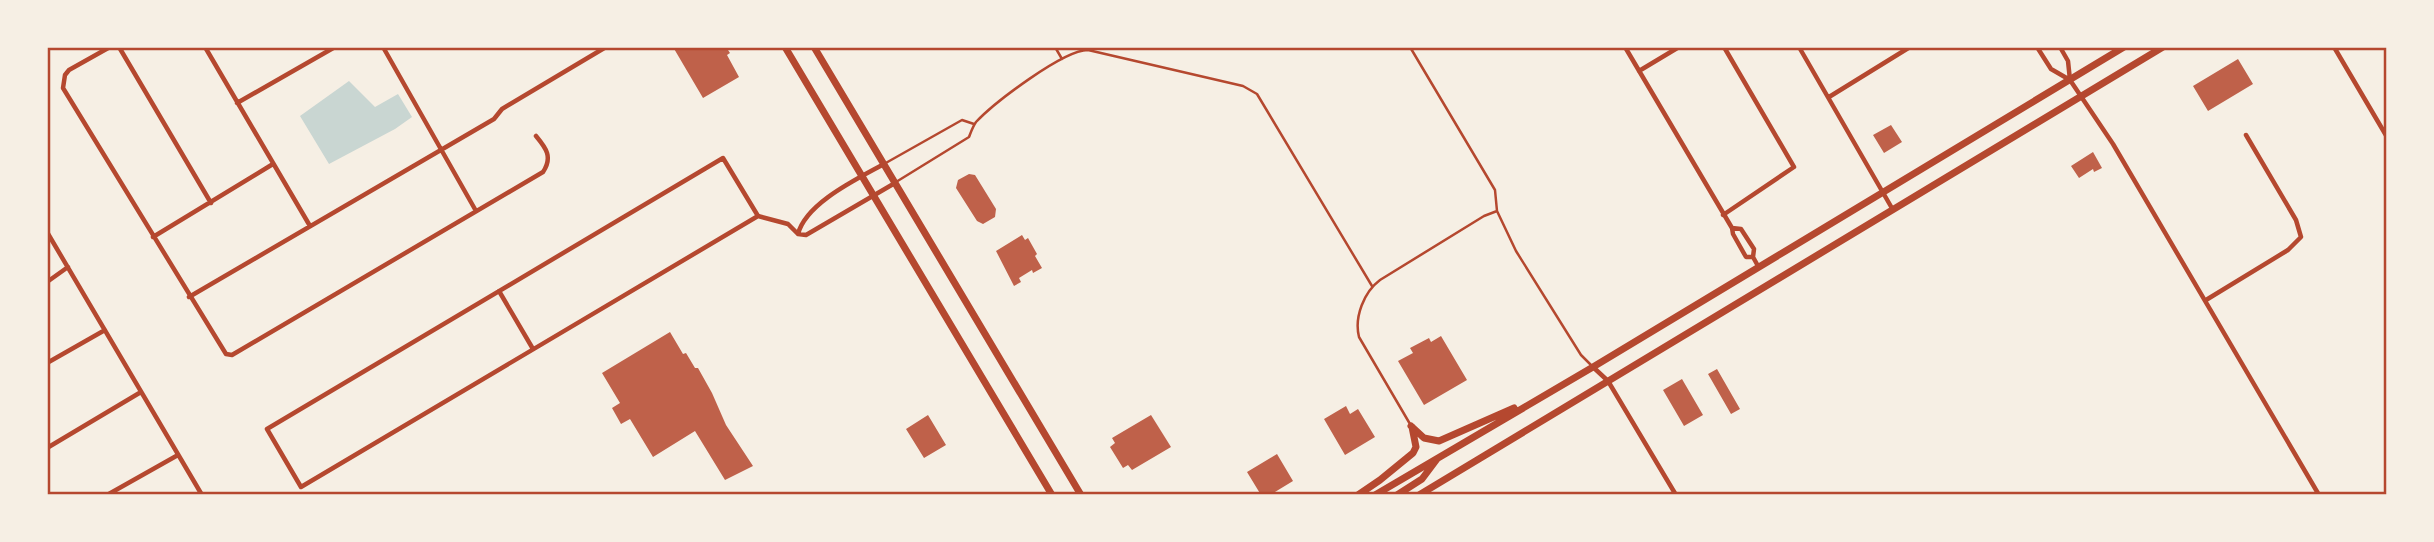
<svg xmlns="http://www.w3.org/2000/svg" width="2434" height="542" viewBox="0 0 2434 542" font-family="Lato,sans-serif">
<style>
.water{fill:#c9d6d2}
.building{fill:#bf614a}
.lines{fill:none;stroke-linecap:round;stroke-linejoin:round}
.service{stroke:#b5482f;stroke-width:2.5}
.minor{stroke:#b5482f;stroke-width:4.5}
.primary{stroke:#b5482f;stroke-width:7}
.neatline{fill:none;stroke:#b5482f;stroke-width:2.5}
</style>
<rect width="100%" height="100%" fill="#f6efe4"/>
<path class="water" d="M349,81L375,107L398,94L412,117L395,129L329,164L300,116Z"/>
<path class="building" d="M673,47H726L730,53L727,55L739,77L703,98Z
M2238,59L2253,84L2208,111L2193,86Z
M1891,125L1902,142L1884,153L1873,135Z
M2093,152L2102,168L2094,172L2093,169L2079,178L2071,166Z
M969,174L975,175L996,209L995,217L983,224L977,221L956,188L958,180Z
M1022,235L1025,240L1028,238L1037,254L1035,256L1042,268L1033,273L1032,270L1019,278L1021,282L1014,286L996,251Z
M670,332L683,354L686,353L695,368H698L712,393L726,425L753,466L725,480L695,431L653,457L630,419L621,424L612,408L620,403L602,373Z
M1441,336L1467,380L1424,405L1398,361L1413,353L1410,348L1429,338L1431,342Z
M1717,369L1740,409L1731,414L1708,374Z
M1682,379L1703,415L1684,426L1663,390Z
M1346,406L1350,414L1358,409L1375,437L1345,455L1324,419Z
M928,415L946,445L924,458L906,429Z
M1151,415L1171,447L1132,470L1128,465L1123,468L1110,447L1115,443L1112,438Z
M1277,454L1293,481L1270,495H1261L1247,472Z"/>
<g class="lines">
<path class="service" d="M1055,47L1062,59
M1410,47L1495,190L1497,211L1516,251L1581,355L1593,367
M884,164L962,120L974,124
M896,182L969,137C971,132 973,126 976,122C994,103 1063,50 1088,50L1243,86L1257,94L1372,286
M1410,424L1359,337C1354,317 1364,292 1380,280L1484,216L1497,211"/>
<path class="minor" d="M110,47L69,70L65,75L63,88L226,354L232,355L543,172C553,157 546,148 536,136
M119,47L211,203
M205,47L310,226
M383,47L476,211
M1625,47L1732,228L1733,234L1746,257H1753
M1799,47L1893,210
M2037,47L2051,69L2070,80
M2060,47L2068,61L2070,80L2113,144L2319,495
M2334,47L2387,137
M1639,71L1679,47
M1829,97L1910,47
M237,103L335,47
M723,158L758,216L301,487L267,429Z
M1723,215L1794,167L1724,47
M758,216L788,224L798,234L806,235L895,183
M1732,228L1741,229L1754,249L1753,257L1758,266
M47,232L202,495
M798,234C806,203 857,179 884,164
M153,237L273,164
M47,282L68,267
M499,291L533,349
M189,297L494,119L502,109L606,47
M2206,300L2288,250L2301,237L2296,220L2246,135
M47,363L105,330
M1593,367L1608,381L1676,495
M47,448L141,392
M107,495L178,455"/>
<path class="primary" d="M785,47L1052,495
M814,47L1081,495
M1411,426L1424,438L1439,441L1514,408
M1358,495L1380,480L1413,453L1416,447L1412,427
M1375,495L1593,367L2124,47
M1397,495L1422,479L1437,459
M1419,495L2163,47"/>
</g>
<rect width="2434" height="542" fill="none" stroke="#f6efe4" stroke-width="98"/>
<rect x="49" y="49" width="2336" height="444" class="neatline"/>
</svg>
